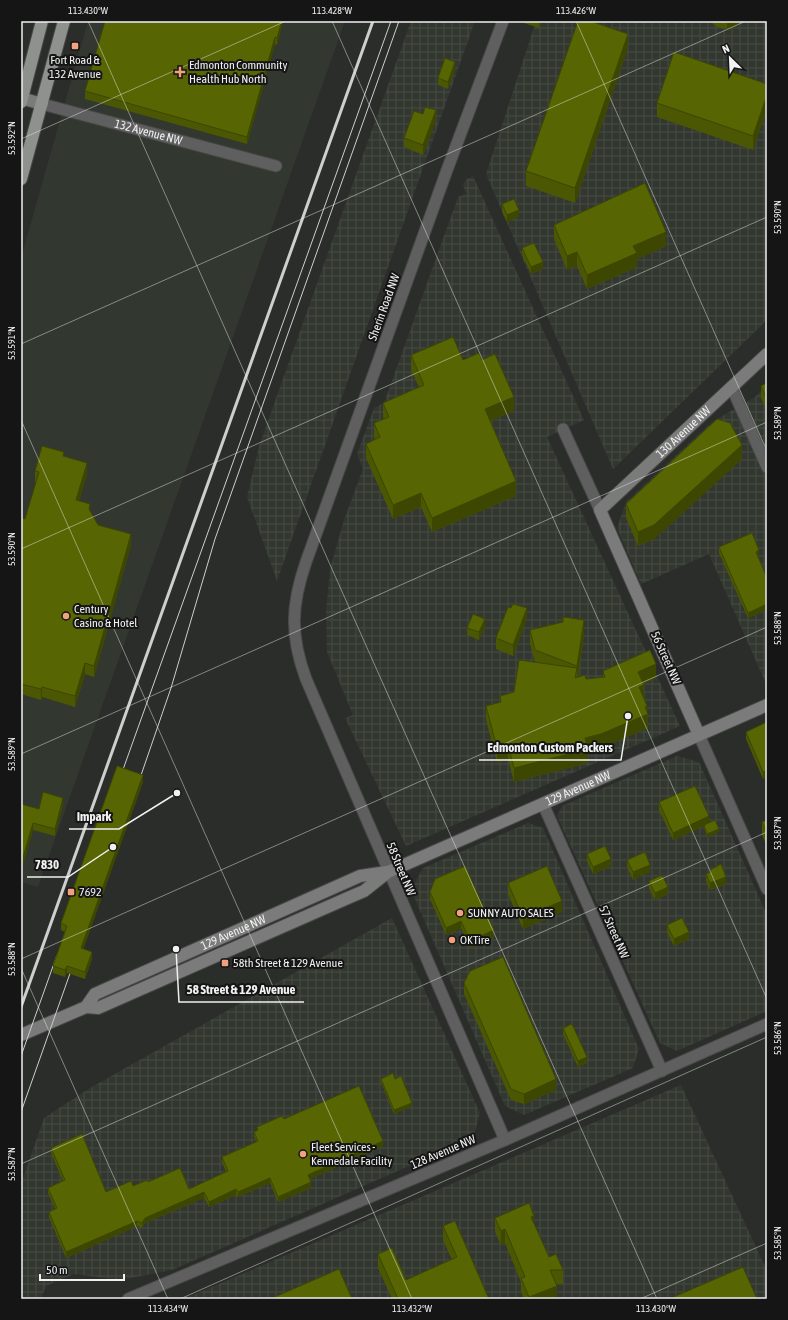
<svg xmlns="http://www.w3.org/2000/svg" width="788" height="1320" viewBox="0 0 788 1320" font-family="'Asap Condensed',sans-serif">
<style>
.built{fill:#323730}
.industrial{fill:url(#industrial-grid)}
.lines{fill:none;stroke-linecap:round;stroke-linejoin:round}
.street-casing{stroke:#474847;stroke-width:13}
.secondary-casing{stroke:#474847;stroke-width:14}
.primary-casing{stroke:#474847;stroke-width:14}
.street{stroke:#5e5f5e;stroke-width:11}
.secondary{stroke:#7a7b7a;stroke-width:12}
.primary{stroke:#8f918f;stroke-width:12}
.tram{stroke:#cdcecd;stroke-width:1}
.rail{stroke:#cdcecd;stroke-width:3}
.wall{fill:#4b5702}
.shaded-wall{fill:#3d4701}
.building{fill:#576502;stroke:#3d4701}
.ticks{fill:none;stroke:#f0f1f0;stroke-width:1;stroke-opacity:0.45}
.poi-dot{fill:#f1a17d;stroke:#141514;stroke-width:1.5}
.labels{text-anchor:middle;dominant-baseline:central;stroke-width:4;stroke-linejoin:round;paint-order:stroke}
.poi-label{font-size:12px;fill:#f0f1f0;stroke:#141514;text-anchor:start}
.street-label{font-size:12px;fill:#f0f1f0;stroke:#141514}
.leader{fill:none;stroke:#f0f1f0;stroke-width:1.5}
.callout-dot{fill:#f0f1f0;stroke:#141514;stroke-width:1.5}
.callout-label{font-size:13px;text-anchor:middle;font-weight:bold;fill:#f0f1f0;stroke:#141514;stroke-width:4;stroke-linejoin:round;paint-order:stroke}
.neatline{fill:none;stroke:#f0f1f0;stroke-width:1.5}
.ticks-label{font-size:10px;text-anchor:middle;fill:#f0f1f0}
</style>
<defs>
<pattern id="industrial-grid" width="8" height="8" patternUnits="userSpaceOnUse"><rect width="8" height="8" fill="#323730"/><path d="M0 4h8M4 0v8" fill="none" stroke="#464b44"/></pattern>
</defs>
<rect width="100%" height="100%" fill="#2b2d2b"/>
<path class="built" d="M88,21H345L38,887L21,882V258Z"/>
<path class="industrial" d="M411,21H475L277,581L247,497L259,446Z
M536,21H767V320L613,469L486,174Z
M473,176L584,420L547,437L680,726L406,846L345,718L353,715L327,652L326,611L330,569L344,520L363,469L357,454L374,408L384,403L458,197L466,194L463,184L467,179Z
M767,385V686L709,554L641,584L617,528L626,502L712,422L755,397Z
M677,756L699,762L767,915V1011L677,1051L660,1043L557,816L562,806Z
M528,823L543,828L639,1049L633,1068L524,1115L505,1106L411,890L423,868Z
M392,918L480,1113L473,1138L172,1270L120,1280L74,1274L46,1286L41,1299H21V1184L44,1118L90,1088Z
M681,1085L767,1271V1299H184Z"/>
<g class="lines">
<defs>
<g id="street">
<path d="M503,21L447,170L306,562C291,605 290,636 306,679L505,1140"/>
<path id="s1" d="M42,104L276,166"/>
<path d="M732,388L767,467"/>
<path d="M563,429L600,510"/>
<path d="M699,735L767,889"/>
<path d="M543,804L662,1071"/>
<path d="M128,1299L505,1140L767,1024"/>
</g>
<g id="secondary">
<path d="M21,98L42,104"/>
<path id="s2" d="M699,735L600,510L767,354"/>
<path id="s3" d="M86,1007L98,1008L350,897L364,891L388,872L767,705"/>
<path id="s4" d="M21,1035L86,1007L95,994L360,876L387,872"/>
</g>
<path id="primary" d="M21,102L42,21
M21,179L64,21"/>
</defs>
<use href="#street" class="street-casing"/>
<use href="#secondary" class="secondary-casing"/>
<use href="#primary" class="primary-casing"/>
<use href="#street" class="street"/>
<use href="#secondary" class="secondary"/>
<use href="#primary" class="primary"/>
<path class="tram" d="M120,778L391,21
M138,784L171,688L215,539L399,21
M21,1056L57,955
M21,1112L73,965"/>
<path class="rail" d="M21,1007L373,21"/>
</g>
<path class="wall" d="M283,21L277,45L275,44L247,144L85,99V91Z
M524,21H541L539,28L524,23Z
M710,21H741L735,27L727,29L717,27Z
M628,48L575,203L526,186V171Z
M455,69L448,89L438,85V78Z
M767,84V109L753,150L657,117V103Z
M436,120L423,155L404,147V138Z
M502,204L519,217L507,222L502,212Z
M554,225L666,246L637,259V267L587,289L577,266L567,270L554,239Z
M522,248L543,269L531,274L522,255Z
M411,355L463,360H482L514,411L490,421L516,496L432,532L421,507L393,519L366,458V444L375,440L374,437V423L384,419L383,417V403L419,387L411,370Z
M767,383V411L761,398V386Z
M64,457L87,474L79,501L90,512L98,525L131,545L94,677L85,674L75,707L42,697L41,700L21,694V518L25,519L36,482H35V471Z
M742,459L654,539L638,546L626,518V504Z
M719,547L759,556H758L767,578V610L748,618L719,553Z
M511,608L527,618L513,656L496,649V638Z
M485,626L479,640L467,635V628Z
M530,630L584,634L578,677L586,679L603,677V671L656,678L643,684L644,697L647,706L648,728L601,748L588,751V763L514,782L508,759L497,762L486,720V706L500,703V696L514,692L535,662L530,644Z
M767,722V777L763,779L746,739V732Z
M143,782L83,949L92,959L85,979L67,973L65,977L53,973V966L65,932L61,930V923Z
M659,802L709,823L719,832L707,837L704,828V826L673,840L659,810Z
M21,804L39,809L63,805L55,836L33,830L21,871Z
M767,820V846L762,835V822Z
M587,854L611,866L593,874L587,861Z
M627,860L650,872L633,880L627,867Z
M710,870L726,884L710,890L706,881V874L710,873Z
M649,881L668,894L655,900L649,888Z
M508,883L562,912L523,929L508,894Z
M430,892L494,937L470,948L461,928L446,935L430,899Z
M667,925L689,939L674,946L667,932Z
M464,983L556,1090L524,1104L511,1100L464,994Z
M563,1028L587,1063L578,1067L563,1034Z
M381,1079H395L412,1106L394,1114L381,1082Z
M284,1119L383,1146L310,1179L311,1188L278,1202L270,1183L238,1197L236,1195L209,1207L204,1198L145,1223L142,1228L137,1226L66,1258L49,1217V1212L55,1209L48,1193V1188L63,1181L51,1153V1148L106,1192L148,1182L189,1189L226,1172L222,1162V1157L257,1142L254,1137V1132L257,1130V1127Z
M495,1218L534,1224L549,1257L563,1270V1284H556L557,1299H524L521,1292V1282L505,1243L501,1245L495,1232Z
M443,1226L489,1299H392L378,1268V1254L406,1280L452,1260L443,1240Z"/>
<path class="shaded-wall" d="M282,21H283V22L277,45V38Z
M539,21H541L539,28Z
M727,21H741L735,27L727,29Z
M628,34V48L575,203V188Z
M275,37V44L247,144V137Z
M455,62V69L448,89V82Z
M767,95V109L753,150V136Z
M436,110V120L423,155V145Z
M519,210V217L507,222V215Z
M666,232V246L637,259V267L587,289V275L633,246Z
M577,252V266L567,270V256Z
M543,262V269L531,274V267Z
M514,397V411L485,423V409Z
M742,445V459L654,539L638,546V532Z
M87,463V474L76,511V500Z
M516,481V496L432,532V518Z
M421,493V507L393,519V505Z
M131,534V545L94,677V666Z
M759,550V556L756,557V552Z
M767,604V610L748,618V613Z
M527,608V618L513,656V645Z
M485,619V626L479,640V632Z
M584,620V634L577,680V666Z
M85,663V674L75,707V696Z
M656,664V678L638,686V672Z
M644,685V699L639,687Z
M42,687V697L41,700V689Z
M647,706L648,728L601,748L588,751V763L514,782V768L585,738Z
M508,745V759L497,762V748Z
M767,770V777L763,779V772Z
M143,775V782L81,956V948Z
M63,798V805L55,836V829Z
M709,816V824L673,840V833Z
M33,823V830L21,871V864Z
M719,829V832L707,837V834Z
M611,859V866L593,874V867Z
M650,865V872L633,880V872Z
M726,877V884L710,890V883Z
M668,887V894L655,900V893Z
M562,901V912L523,929V918Z
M461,921V928L446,935V928Z
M494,930V937L470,948V941Z
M689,932V939L674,946V939Z
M92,952V959L85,979V972Z
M67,966V973L65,977V970Z
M587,1057V1063L578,1067V1061Z
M556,1079V1090L524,1104V1094Z
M412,1103V1106L394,1114V1110Z
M383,1141V1146L308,1180V1175Z
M270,1178V1183L238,1197V1192Z
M311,1182V1188L278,1202V1197Z
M236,1189V1195L209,1207V1202Z
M204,1192V1198L145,1223L142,1228V1223L145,1218Z
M534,1216V1230L531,1217Z
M137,1221V1226L66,1258V1252Z
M505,1229V1243L501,1245V1231Z
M557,1286V1299H529V1297Z"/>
<path class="building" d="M105,21H282L277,38L275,37L247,137L85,91Z
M578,21H590L628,34L575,188L526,171Z
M674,52L767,84V95L753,136L657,103Z
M445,58L455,62L448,82L438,78Z
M425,107L436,110L423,145L404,138L414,111L423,114Z
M645,183L666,232L633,246L637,253L587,275L577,252L567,256L554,225Z
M514,199L519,210L507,215L502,204Z
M534,243L543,262L531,267L522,248Z
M453,337L463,360L479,353L482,360L495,354L514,397L485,409L516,481L432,518L421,493L393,505L366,444L380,437L374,423L389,417L383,403L424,385L411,355Z
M767,383V399L761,386Z
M717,419L730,423L742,445L654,525L638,532L626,504Z
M42,446L64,452L63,456L87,463L76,500L90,504L89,509L98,525L131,534L94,666L85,663L75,696L42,687L41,689L21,684V518L25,519L39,472L35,471Z
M752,533L759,550L756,552L767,578V604L748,613L719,547Z
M513,604L527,608L513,645L496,638L508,607L511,608Z
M473,614L485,619L479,632L467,628Z
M563,617L584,620L577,666L535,650L530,630L563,622Z
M650,650L656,664L638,672L644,685L639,687L647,706L645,707L648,714L601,734L585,738L588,749L514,768L508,745L497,748L486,706L501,702L500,696L514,692L519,660L577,668L575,678L585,675L586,679L605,677L603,671Z
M767,722V770L763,772L746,732Z
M117,766L143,775L81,948L92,952L85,972L67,966L65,970L53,966L67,926L61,923Z
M695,786L709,816L673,833L659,802Z
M43,792L63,798L55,829L33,823L21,864V804L39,809Z
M715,820L719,829L707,834L704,825Z
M767,820V833L762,822Z
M605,846L611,859L593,867L587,854Z
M645,852L650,865L633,872L627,860Z
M721,864L726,877L710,883L706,874L711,872L710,870Z
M465,866L494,930L470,941L461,921L446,928L430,892L435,879Z
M547,866L562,901L523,918L508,883Z
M662,875L668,887L655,893L649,881Z
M682,918L689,932L674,939L667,925Z
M503,957L556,1079L524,1094L511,1089L464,983L470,971Z
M572,1024L587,1057L578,1061L563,1028Z
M393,1073L395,1079L401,1076L412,1103L394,1110L381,1079Z
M359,1086L383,1141L308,1175L311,1182L278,1197L270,1178L238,1192L236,1189L209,1202L204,1192L145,1218L142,1223L137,1221L66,1252L49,1212L57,1208L48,1188L65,1180L51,1148L82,1134L106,1192L131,1181L133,1186L147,1180L148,1182L180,1168L189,1189L228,1171L222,1157L258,1141L254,1132L258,1130L257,1127L282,1116L284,1119Z
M529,1203L534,1216L531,1217L549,1257L556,1254L563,1270H550L557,1286L529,1297L521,1278L525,1277L505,1229L501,1231L495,1218Z
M455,1221L489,1299H398L378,1254L392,1248L406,1280L457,1257L443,1226Z
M743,1267L757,1299H669Z
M339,1269L352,1299H270Z"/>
<path class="ticks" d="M88,21L657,1299M332,21L767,999M576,21L767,451M21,139L286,21M21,344L746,21M21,420L412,1299M21,549L767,217M21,754L767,422M21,959L767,627M21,968L168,1299M21,1164L767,832M180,1299L767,1037M640,1299L767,1243"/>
<g class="poi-dot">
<rect x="71" y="42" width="8" height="8" rx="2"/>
<path d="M178 66h4v4h4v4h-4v4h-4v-4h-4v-4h4z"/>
<circle cx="66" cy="616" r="4"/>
<rect x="67" y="888" width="8" height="8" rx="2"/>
<circle cx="460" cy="913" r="4"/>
<circle cx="452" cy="940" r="4"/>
<rect x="221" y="959" width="8" height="8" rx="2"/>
<circle cx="303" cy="1154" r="4"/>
</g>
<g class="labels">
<g class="poi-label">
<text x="75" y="60" text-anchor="middle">Fort Road &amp;<tspan x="75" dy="14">132 Avenue</tspan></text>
<text x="189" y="65">Edmonton Community<tspan x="189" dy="14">Health Hub North</tspan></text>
<text x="74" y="609">Century<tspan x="74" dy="14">Casino &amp; Hotel</tspan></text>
<text x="79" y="892">7692</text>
<text x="468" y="913">SUNNY AUTO SALES</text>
<text x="460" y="940">OKTire</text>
<text x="233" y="963">58th Street &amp; 129 Avenue</text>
<text x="311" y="1147">Fleet Services -<tspan x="311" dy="14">Kennedale Facility</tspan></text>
</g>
<g class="street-label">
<text stroke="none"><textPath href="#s1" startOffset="110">132 Avenue NW</textPath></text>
<text transform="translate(384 307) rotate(-70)">Sherin Road NW</text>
<text stroke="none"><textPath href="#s2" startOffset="360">130 Avenue NW</textPath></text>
<text transform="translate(666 658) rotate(66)">56 Street NW</text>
<text stroke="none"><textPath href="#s3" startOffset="541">129 Avenue NW</textPath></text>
<text transform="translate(401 869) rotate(67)">58 Street NW</text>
<text stroke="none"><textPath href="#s4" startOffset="238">129 Avenue NW</textPath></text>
<text transform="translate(614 932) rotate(66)">57 Street NW</text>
<text transform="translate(443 1152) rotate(-23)">128 Avenue NW</text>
</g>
</g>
<path class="leader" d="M628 716L621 760H479M177 793L119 829H69M113 847L68 877H27M176 949L179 1002H304"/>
<g class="callout-dot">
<circle cx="628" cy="716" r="4"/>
<circle cx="177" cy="793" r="4"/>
<circle cx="113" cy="847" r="4"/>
<circle cx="176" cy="949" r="4"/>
</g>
<g class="callout-label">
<text x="550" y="752">Edmonton Custom Packers</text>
<text x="94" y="821">Impark</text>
<text x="47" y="869">7830</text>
<text x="241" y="994">58 Street &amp; 129 Avenue</text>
</g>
<rect width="788" height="1320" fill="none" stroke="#141514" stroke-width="44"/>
<g transform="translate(730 58) rotate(336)" stroke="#141514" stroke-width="3" paint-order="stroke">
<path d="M0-3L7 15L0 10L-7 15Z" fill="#f0f1f0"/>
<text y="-6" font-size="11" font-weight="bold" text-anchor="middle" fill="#f0f1f0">N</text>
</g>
<path d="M40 1274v6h84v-6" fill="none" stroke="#f0f1f0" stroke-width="2"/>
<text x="46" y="1274" font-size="12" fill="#f0f1f0" stroke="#141514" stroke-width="3" paint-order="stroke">50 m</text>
<rect x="22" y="22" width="744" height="1276" class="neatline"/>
<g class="ticks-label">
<text x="88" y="14">113.430°W</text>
<text x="332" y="14">113.428°W</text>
<text x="576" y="14">113.426°W</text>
<text transform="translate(11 138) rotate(-90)" y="4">53.592°N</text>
<text transform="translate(777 217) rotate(-90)" y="4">53.590°N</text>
<text transform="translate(11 343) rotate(-90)" y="4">53.591°N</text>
<text transform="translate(777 423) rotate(-90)" y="4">53.589°N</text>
<text transform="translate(11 549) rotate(-90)" y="4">53.590°N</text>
<text transform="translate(777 628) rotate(-90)" y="4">53.588°N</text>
<text transform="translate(11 754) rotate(-90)" y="4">53.589°N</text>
<text transform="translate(777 833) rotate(-90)" y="4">53.587°N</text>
<text transform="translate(11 959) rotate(-90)" y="4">53.588°N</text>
<text transform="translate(777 1038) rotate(-90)" y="4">53.586°N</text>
<text transform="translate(11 1164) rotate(-90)" y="4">53.587°N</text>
<text transform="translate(777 1243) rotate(-90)" y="4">53.585°N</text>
<text x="168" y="1312">113.434°W</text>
<text x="412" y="1312">113.432°W</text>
<text x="656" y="1312">113.430°W</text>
</g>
</svg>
